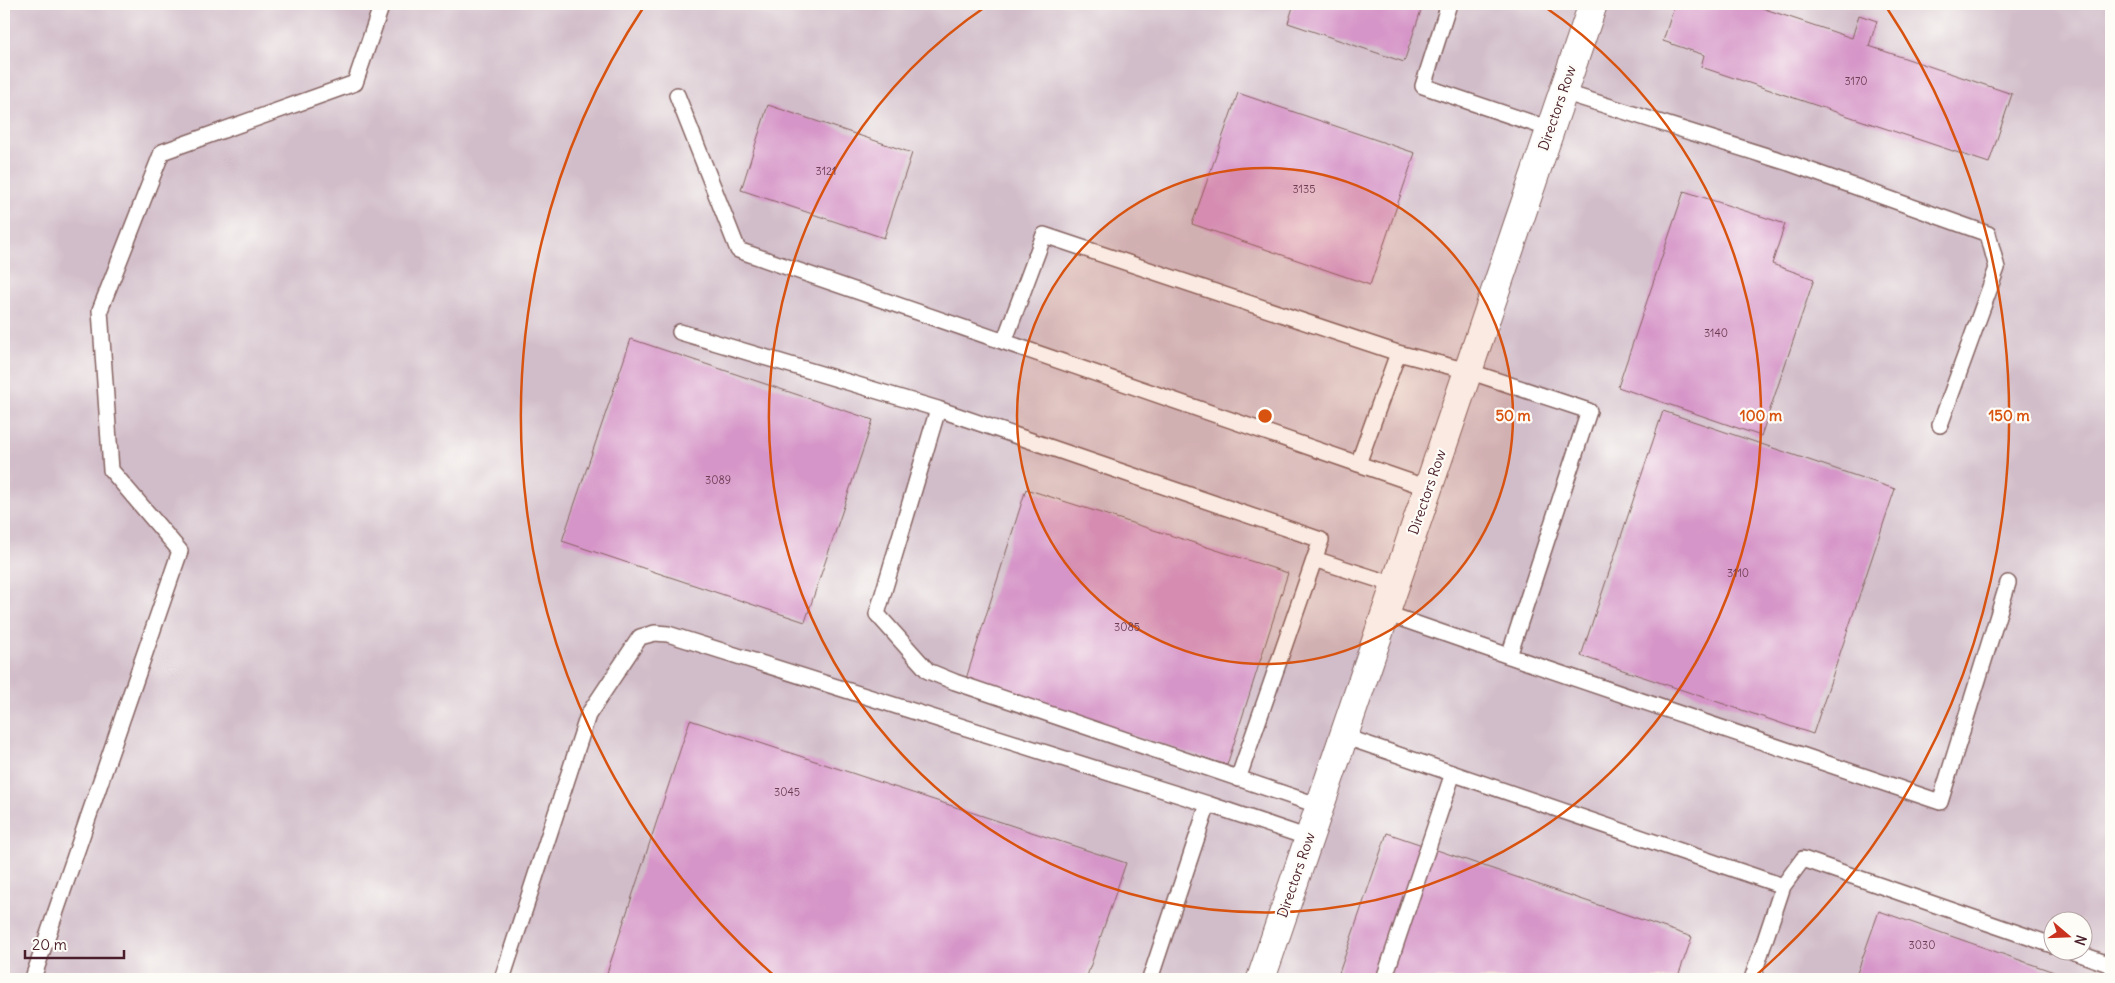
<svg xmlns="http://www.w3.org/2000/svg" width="2115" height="983" viewBox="0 0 2115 983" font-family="Delius,sans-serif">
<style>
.industrial{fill:#d1bdc9;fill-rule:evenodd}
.building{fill:#d695c8}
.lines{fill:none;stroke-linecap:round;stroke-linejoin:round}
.lane-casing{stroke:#856260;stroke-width:18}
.street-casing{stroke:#856260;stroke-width:30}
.lane{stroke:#fff;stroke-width:15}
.street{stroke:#fff;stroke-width:28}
.ring{fill:none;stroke:#d8530f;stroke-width:2.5}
.labels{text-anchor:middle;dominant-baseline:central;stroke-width:4.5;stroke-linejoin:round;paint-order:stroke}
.number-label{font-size:11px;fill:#6d3c52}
.street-label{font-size:14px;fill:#4a1f2b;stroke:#fdfcf7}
.centre{fill:#d8530f;stroke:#fdfcf7;stroke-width:2.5}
.ring-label{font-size:15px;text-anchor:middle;font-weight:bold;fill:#d8530f;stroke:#fdfcf7;stroke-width:4.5;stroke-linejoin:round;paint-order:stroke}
</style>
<rect width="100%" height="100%" fill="#fdfcf7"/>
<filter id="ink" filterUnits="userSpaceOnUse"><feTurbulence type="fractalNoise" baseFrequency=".02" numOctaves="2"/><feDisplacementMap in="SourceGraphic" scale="10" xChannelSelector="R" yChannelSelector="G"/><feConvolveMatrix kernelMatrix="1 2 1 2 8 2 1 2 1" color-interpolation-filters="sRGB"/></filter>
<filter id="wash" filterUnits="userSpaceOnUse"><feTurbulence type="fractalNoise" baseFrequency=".0096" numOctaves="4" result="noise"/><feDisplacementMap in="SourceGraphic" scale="20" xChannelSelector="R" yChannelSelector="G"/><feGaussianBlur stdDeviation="1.12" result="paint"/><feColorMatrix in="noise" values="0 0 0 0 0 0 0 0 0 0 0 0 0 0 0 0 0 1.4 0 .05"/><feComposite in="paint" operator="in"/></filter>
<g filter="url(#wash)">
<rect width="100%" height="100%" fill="#f3dec1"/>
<path class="industrial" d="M4,4H2111V979H4ZM2052,920H2082V950H2052Z"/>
<g id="blocks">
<path class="building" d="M1294,4H1423L1404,62L1288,23Z
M1675,4H1750L1852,38L1859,15L1877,21L1869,46L2012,94L1989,163L1701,67L1704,55L1663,41Z
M1238,93L1415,153L1370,285L1192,224Z
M768,105L912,153L884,238L741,190Z
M1684,191L1785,224L1772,264L1814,279L1761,436L1618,387Z
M631,339L873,420L805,622L562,541Z
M1663,411L1895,489L1813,734L1581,656Z
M1026,489L1288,573L1227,765L965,682Z
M690,720L1126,863L1086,979H605Z
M1387,833L1692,937L1677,979H1337Z
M1879,911L2074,979H1855Z"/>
</g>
</g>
<g filter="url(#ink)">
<use href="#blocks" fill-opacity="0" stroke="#856260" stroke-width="1"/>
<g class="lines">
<defs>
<path id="lane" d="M1449,4L1423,86L1550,129
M1563,92L1789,163L1988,234L1997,268L1940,425
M677,95L738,250L1428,488
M680,332L938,409
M1004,342L1044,235L1398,353
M1358,464L1398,353L1468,371L1589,411L1509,656L1385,613
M1314,559L1395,585
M1509,656L1940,802L2008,583
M1343,736L1783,886L1803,859L2052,945
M1238,779L1321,540L938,409L877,614L928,671L955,682L1320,806
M2069,950L2111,965
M33,978L180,551L111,470L100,310L162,152L355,83L382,4
M502,979L588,715L640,637L655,633L668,634L1208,804
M1150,979L1208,804L1309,838
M1384,979L1453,773
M1752,979L1783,886"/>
<path id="street" d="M1261,979L1593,4"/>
</defs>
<use href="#lane" class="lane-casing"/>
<use href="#street" class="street-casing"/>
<use href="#lane" class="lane"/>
<use href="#street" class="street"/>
</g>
</g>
<circle cx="1265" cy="416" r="248" fill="#d8530f" fill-opacity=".12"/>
<g class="ring">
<circle cx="1265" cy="416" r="248"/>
<path d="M1542 5A496 496 0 1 1 988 5"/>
<path d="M777 978A744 744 0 0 1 645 5M1885 5A744 744 0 0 1 1753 978"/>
</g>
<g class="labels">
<g class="number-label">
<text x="1856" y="81">3170</text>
<text x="826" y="171">3121</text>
<text x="1304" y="189">3135</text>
<text x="1716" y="333">3140</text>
<text x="718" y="480">3089</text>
<text x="1738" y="573">3110</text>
<text x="1127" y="627">3085</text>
<text x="787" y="792">3045</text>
<text x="1922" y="945">3030</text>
</g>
<g class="street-label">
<text transform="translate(1557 108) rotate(-71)">Directors Row</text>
<text transform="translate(1427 492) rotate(-71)">Directors Row</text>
<text transform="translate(1296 875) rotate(-71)">Directors Row</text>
</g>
</g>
<circle cx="1265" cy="416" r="8" class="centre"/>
<g class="ring-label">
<text x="1513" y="421">50 m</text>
<text x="1761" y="421">100 m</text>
<text x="2009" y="421">150 m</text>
</g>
<rect width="2115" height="983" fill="none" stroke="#fdfcf7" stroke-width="20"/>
<g transform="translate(2068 936) rotate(109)"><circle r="24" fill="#fdfcf7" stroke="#b5a4a5"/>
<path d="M0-4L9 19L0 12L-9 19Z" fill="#c8321e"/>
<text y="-8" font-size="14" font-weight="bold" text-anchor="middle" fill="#4a1f2b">N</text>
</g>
<path d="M25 950v8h99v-8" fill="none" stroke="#4a1f2b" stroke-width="2.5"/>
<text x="32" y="950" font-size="15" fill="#4a1f2b" stroke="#fdfcf7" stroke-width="4" paint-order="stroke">20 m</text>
</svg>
